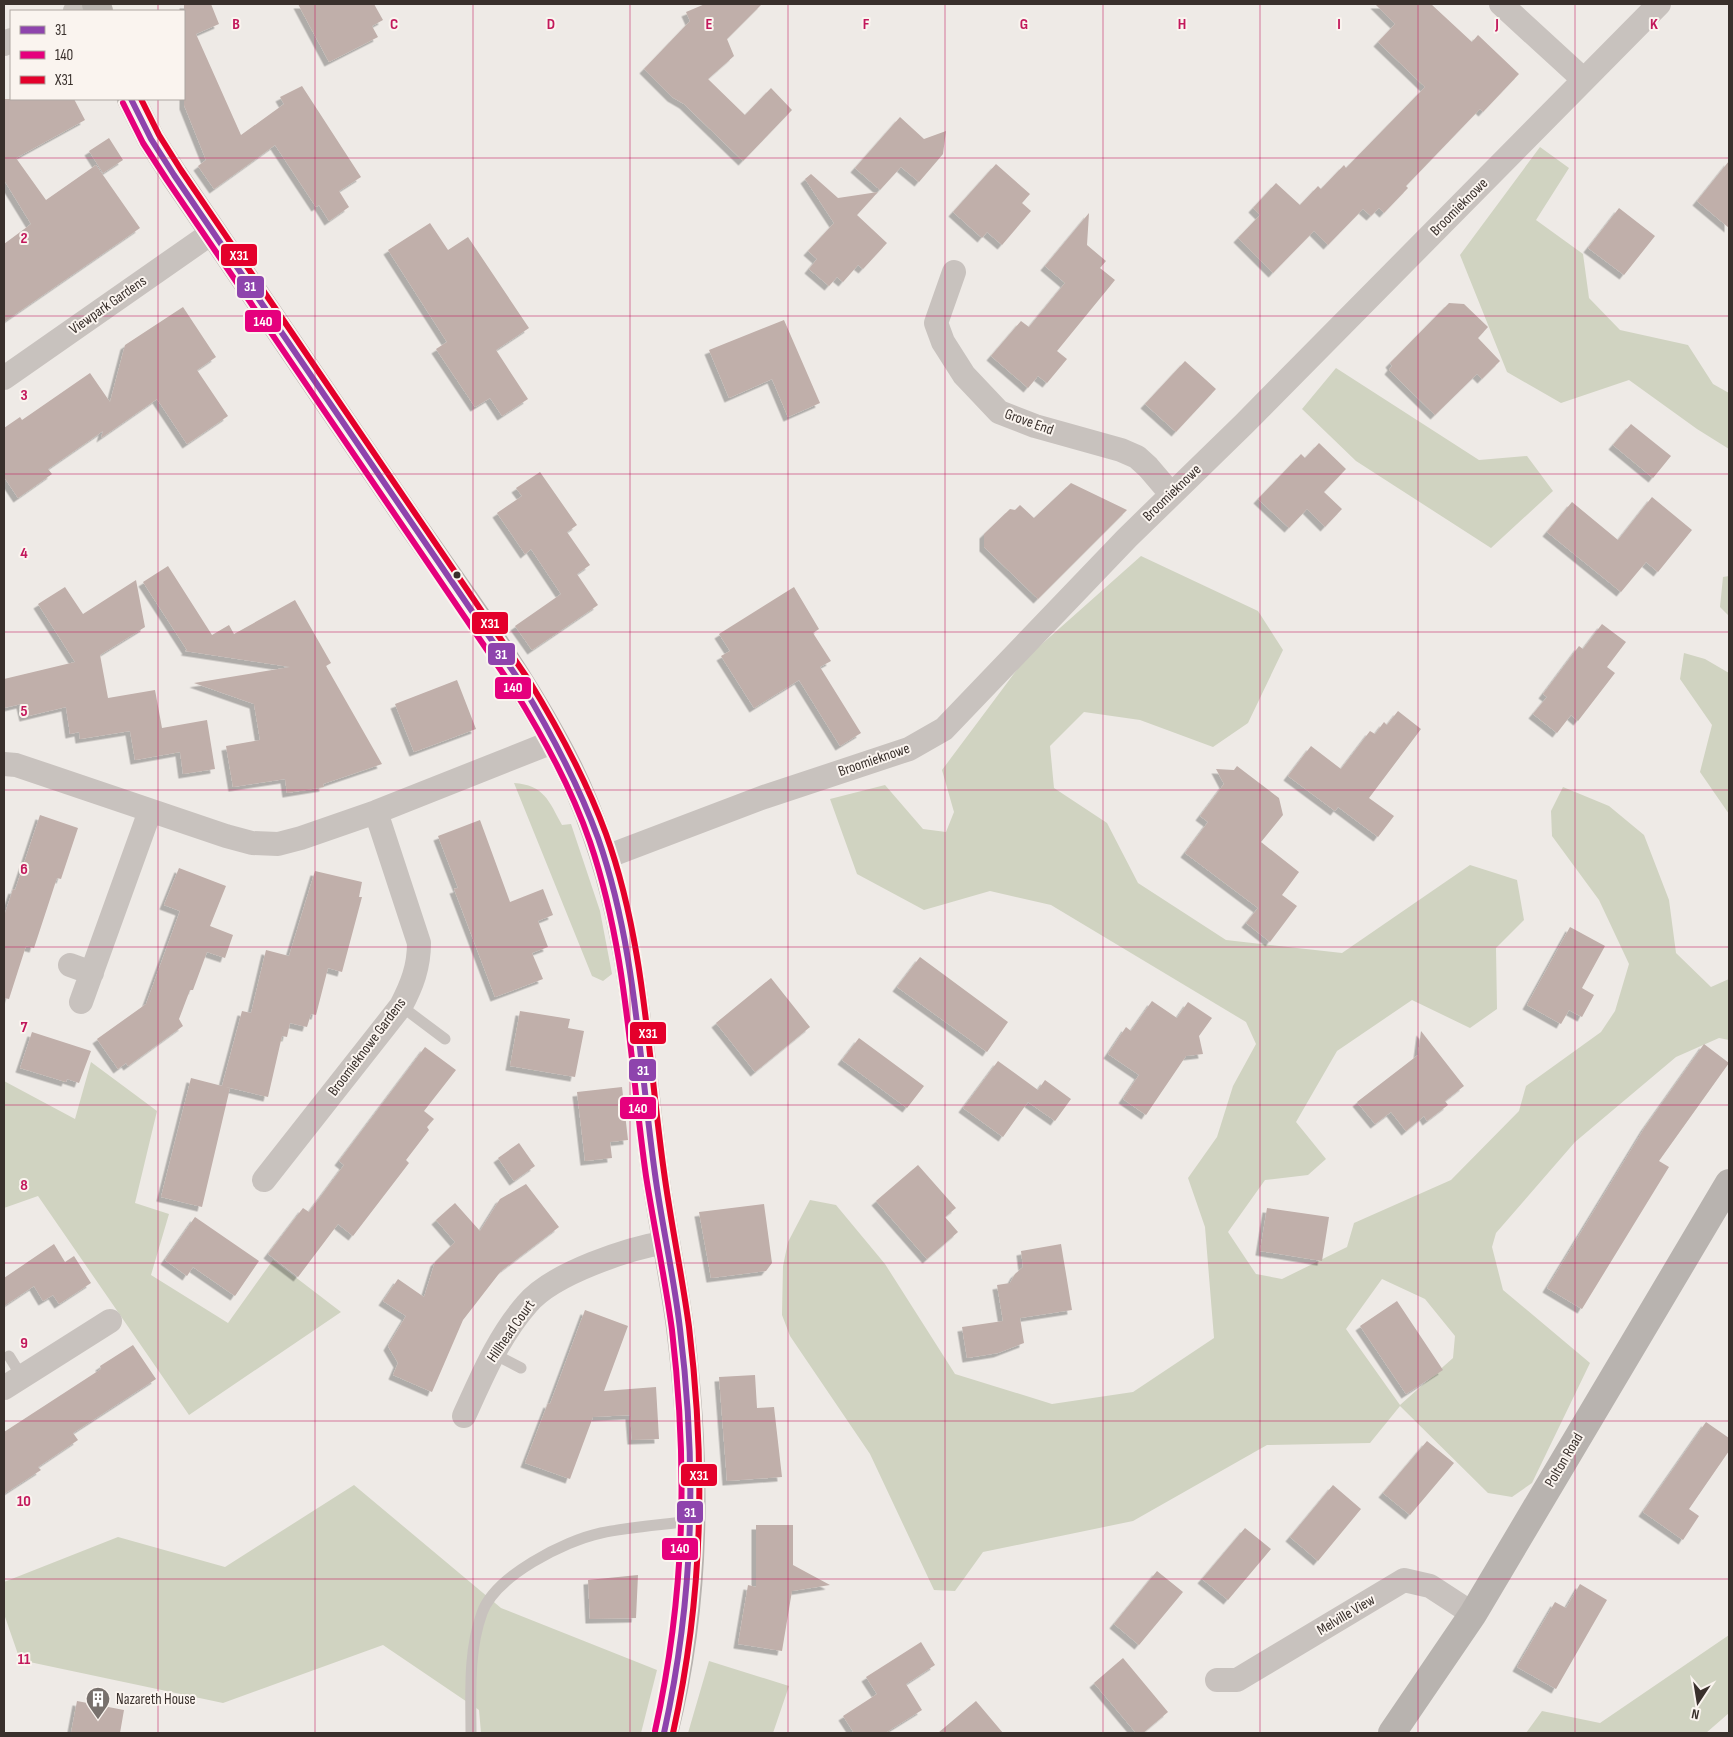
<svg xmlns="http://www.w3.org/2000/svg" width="1733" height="1737" viewBox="0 0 1733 1737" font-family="'Sofia Sans Condensed',sans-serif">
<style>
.green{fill:#d0d3c1;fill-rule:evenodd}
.building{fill:#c0afaa;filter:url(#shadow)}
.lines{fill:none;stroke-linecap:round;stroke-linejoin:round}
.lane{stroke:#c8c2be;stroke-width:11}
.street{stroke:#c8c2be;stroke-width:24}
.secondary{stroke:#b8b3af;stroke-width:28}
.bus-1-casing{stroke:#faf4ef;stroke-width:10}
.bus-2-casing{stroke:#faf4ef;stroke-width:10}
.bus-3-casing{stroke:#faf4ef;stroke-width:10}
.bus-1{stroke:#8e44ad;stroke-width:6}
.bus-2{stroke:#e5007d;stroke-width:6}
.bus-3{stroke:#e4002b;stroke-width:6}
.grid{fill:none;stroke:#c2185b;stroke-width:1;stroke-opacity:0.55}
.bus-dot{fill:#39302c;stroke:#faf4ef;stroke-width:2}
.labels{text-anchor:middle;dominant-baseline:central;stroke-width:4;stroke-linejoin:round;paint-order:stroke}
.street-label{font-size:15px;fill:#39302c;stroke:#faf4ef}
.poi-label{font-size:15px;fill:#39302c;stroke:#faf4ef;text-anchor:start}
.grid-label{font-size:16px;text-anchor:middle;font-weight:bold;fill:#c2185b;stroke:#faf4ef;stroke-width:4;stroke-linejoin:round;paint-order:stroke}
.line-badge{stroke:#faf4ef;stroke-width:2}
.badge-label{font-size:14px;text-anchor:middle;font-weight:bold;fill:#fff}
</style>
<defs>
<filter id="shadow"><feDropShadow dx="-4.5" dy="4.5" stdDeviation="0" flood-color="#0004"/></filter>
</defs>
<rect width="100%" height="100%" fill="#eeeae6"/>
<path class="green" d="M1540,147L1569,168L1536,220L1583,254L1589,298L1620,330L1688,345L1713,384L1729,393V449L1697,429L1629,380L1561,403L1507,372L1460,255Z
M1336,368L1479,460L1527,456L1553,491L1491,548L1356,461L1302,409Z
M1141,556L1258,611L1283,650L1248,723L1213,747L1140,720L1084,712L1050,746L1054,788L1107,823L1138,883L1226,940L1342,953L1470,865L1517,880L1524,920L1496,948L1497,1009L1470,1028L1412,1000L1337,1051L1296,1122L1326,1159L1308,1175L1265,1180L1228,1232L1256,1274L1282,1279L1347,1247L1354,1223L1451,1180L1519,1111L1526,1086L1601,1032L1615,1011L1629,964L1599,900L1552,836L1551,811L1563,787L1609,806L1644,835L1669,900L1676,953L1711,987L1729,979V1040L1719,1038L1676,1057L1575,1142L1496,1233L1492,1247L1503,1290L1590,1363L1532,1483L1512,1497L1488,1493L1400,1406L1370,1443L1267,1445L1133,1521L983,1552L955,1591L934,1590L870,1454L790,1336L782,1315L783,1266L788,1242L810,1200L836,1205L885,1264L955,1374L1052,1404L1133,1392L1214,1338L1205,1227L1188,1178L1217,1137L1233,1086L1256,1044L1246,1022L1051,905L990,891L924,910L857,874L830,799L885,785L923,829L946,832L954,812L942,770L1025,659ZM1382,1279L1425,1299L1455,1336L1453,1358L1400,1405L1346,1329Z
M1729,576V616L1720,607L1723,577Z
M1684,653L1705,659L1729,673V814L1700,772L1712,725L1680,679Z
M514,783C544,785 549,801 562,825L571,824L600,911L612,974L603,981L592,976Z
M91,1062L157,1111L135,1203L169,1214L151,1275L228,1323L273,1260L341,1312L189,1415L38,1196L4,1208V1081L75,1119Z
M354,1485L501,1608L657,1670L641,1733H481L479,1710L383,1645L223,1703L20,1660L4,1614V1582L118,1537L225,1567Z
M1729,1635V1713L1706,1733H1526L1542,1711L1600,1723Z
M709,1661L789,1686L773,1733H688Z"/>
<path class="building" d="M184,4H211L219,24L196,34L241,135L284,104L280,97L302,86L361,177L339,191L349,207L329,221L319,205L316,207L275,145L214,189L198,166L206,160L184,105Z
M298,4H374L383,20L372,26L378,37L329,62Z
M705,4H762L727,39L734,56L708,79L745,115L771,88L792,110L743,161L684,104L672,97L644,69L690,21L686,12Z
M1375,4H1431L1472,42L1478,35L1519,74L1483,112L1480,109L1406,186L1408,188L1384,213L1379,208L1371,216L1363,209L1328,245L1314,231L1273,273L1238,238L1260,215L1253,208L1276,183L1300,205L1318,186L1321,189L1344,165L1346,168L1425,87L1378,42L1395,24Z
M4,99H74L85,120L16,158L46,200L96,165L140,228L4,322V244L31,224L4,180Z
M900,117L924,139L946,131L943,154L919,182L901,167L880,190L855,168Z
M109,138L123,160L103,173L89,151Z
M1729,161V228L1697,201Z
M996,164L1030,194L1022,203L1031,211L1002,245L987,232L982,238L953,212Z
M811,174L838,198L878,192L857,215L887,243L863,269L858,265L843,282L837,277L829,286L809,269L817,259L808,251L834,223L805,179Z
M1619,208L1655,236L1624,275L1588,248Z
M1089,213L1087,245L1106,261L1100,268L1115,280L1057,351L1067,359L1047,383L1038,376L1028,388L991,356L1021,321L1029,327L1065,283L1045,266Z
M430,223L448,250L468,237L529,328L496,350L528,399L502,416L490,398L475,407L436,349L447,342L388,250Z
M1449,303L1464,304L1488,327L1478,338L1500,361L1482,379L1477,374L1435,415L1389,370L1392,366L1390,363Z
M183,307L216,357L197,370L228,416L187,444L157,399L101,438L103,431L48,469L52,474L18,498L4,477V428L20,417L22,420L90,373L110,402L125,345Z
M784,320L820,403L788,417L772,379L729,398L709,350Z
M1185,361L1216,389L1176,432L1145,404Z
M1631,424L1671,456L1653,478L1613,445Z
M1319,443L1346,469L1324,492L1342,509L1325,527L1307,509L1289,528L1258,499L1301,454L1305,458Z
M540,472L577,525L567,532L590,565L577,574L598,605L532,650L515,626L561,594L531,549L525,554L497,513L522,496L516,488Z
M1071,483L1127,510L1038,599L984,547V534L1010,509L1015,510L1020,505L1034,518Z
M1652,497L1692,530L1658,572L1646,562L1621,592L1547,532L1572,502L1618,540Z
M168,566L212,635L229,625L234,634L295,600L331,663L326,666L382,764L323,784L324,787L287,793L285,779L233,787L226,746L260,740L254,704L194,683L290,667L185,651L187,650L143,582Z
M136,580L145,627L100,655L108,698L155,690L162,728L207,720L215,769L183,774L180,752L135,760L130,731L80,739L79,732L70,734L66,707L24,717L21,704L4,708V679L75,662L38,604L65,587L83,614Z
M794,587L819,629L813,633L831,661L820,667L861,733L840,746L799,680L754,708L721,656L730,651L719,634Z
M1602,624L1626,642L1607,667L1615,673L1578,721L1571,715L1557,733L1533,714L1547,697L1543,694L1579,646L1583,649Z
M457,680L476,729L414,752L395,704Z
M1398,711L1421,729L1369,798L1394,816L1378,837L1338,807L1335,811L1288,776L1311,746L1341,769L1370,731L1375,734L1384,722L1387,725Z
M1237,766L1279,798L1283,815L1261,842L1299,872L1282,895L1297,906L1270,942L1246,923L1258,908L1185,853L1208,822L1200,816L1224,784L1216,769L1234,770Z
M40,815L78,828L61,879L57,878L34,948L26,946L9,999L4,998V916L13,889L15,890Z
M480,820L510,902L543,889L553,915L538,921L548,947L532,953L543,979L495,997L454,889L458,888L438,836Z
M179,868L226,886L210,926L233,935L225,958L207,952L193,990H190L179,1019L183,1026L128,1066L126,1063L118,1069L97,1039L146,1004L180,911L164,905Z
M315,871L362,882L359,897H362L342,972L328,968L316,1015L311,1014L307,1027L290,1023L287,1037L282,1036L268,1097L222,1086L242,1011L251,1013L266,950L289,956Z
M1570,927L1605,946L1582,988L1594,995L1582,1017L1569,1010L1561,1024L1527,1005Z
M920,957L1008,1022L987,1052L897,987Z
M771,978L810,1027L755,1072L716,1023Z
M1152,1001L1177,1018L1188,1002L1212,1018L1199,1036L1203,1054L1186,1056L1146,1115L1123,1099L1139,1075L1108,1054L1126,1027L1131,1031Z
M520,1011L570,1019L568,1028L584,1031L575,1077L510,1066Z
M1421,1031L1464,1086L1445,1101L1448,1105L1427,1121L1424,1116L1406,1131L1391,1112L1375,1124L1357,1102L1418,1055Z
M32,1032L91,1051L79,1083L67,1079L66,1082L20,1068Z
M859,1038L924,1086L907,1108L842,1060Z
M1704,1044L1729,1063L1659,1161L1669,1167L1582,1309L1547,1288L1645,1127Z
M425,1047L456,1070L424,1111L434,1119L427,1127L429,1130L406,1160L409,1163L353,1236L338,1224L298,1277L268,1254L303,1208L309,1212L344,1165L339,1161Z
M998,1061L1038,1090L1045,1080L1071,1099L1055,1121L1028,1102L1003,1137L963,1108Z
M191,1078L230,1088L202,1207L161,1197Z
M622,1087L628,1140L610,1142L612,1158L585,1161L577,1092Z
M519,1143L535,1166L514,1181L498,1158Z
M918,1165L956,1208L945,1217L958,1232L927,1259L876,1201Z
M526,1184L559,1227L501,1271L463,1320L432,1392L393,1375L398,1363L388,1346L406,1316L383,1301L398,1279L424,1297L435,1262L455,1242L436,1220L455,1203L480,1231L500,1199Z
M764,1204L772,1263L766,1271L711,1278L699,1212Z
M1267,1208L1329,1217L1322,1261L1260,1251Z
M195,1217L259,1261L235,1296L193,1267L187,1276L165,1260Z
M54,1244L65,1262L74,1256L91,1283L59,1304L53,1295L43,1301L34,1286L4,1306V1278Z
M1061,1244L1072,1310L1020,1318L1024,1343L998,1353L967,1358L962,1327L1003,1321L997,1285L1010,1283L1015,1274L1023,1267L1021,1251Z
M1397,1301L1443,1370L1406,1394L1360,1326Z
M585,1310L628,1326L604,1391L656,1387L659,1439L632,1440L630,1415L593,1417L570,1479L525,1463L548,1403L550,1404Z
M133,1345L156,1379L73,1433L78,1440L38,1467L41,1470L4,1494V1432L101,1369L100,1366Z
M755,1375L757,1408L774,1407L782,1477L727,1481L719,1377Z
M1706,1422L1729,1438V1451L1689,1509L1699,1516L1683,1540L1643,1512Z
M1427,1441L1454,1463L1410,1515L1383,1493Z
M1333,1485L1361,1509L1318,1561L1290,1537Z
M756,1525H793V1565L830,1585L792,1591L782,1651L738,1644L748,1585L756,1587Z
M1245,1528L1271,1549L1228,1600L1202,1579Z
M1157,1571L1183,1592L1139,1645L1114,1624Z
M638,1575L636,1618L590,1619L588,1580Z
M1580,1584L1607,1600L1556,1689L1517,1667L1555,1602L1566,1608Z
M921,1642L935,1665L906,1684L922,1710L885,1733H854L843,1716L877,1694L866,1677Z
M1123,1658L1168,1712L1143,1733H1136L1094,1683Z
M77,1701L124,1710L120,1733H71Z
M976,1701L1003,1733H938Z"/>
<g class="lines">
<path class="lane" d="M401,1006L445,1039
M492,1353L521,1368
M9,1356L22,1377
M471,1733C471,1693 468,1652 482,1613C495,1576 564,1541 601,1533C630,1527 661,1525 691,1521"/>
<path class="street" d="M1501,4L1584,80
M75,11L97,6
M4,44L11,40
M954,272L936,323L943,342L964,375L999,412L1035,426L1121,450L1137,457L1148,467L1171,494
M4,378L213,232
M4,764L16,765L226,836L252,843L278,844L301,838L376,812L555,741
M606,857L764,797L909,749L944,729L1127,538L1244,424L1659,4
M70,965L92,973
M81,1002L150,811
M264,1180L401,1006C412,985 419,967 419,943L376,812
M4,1388L110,1321
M464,1416C482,1377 498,1337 527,1304C553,1273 629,1248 668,1242
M1217,1680H1237L1404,1580L1430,1586L1473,1614"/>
<path class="secondary" d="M96,4L99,11
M131,99L151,139L174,175C252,290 331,405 409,520C459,592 512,663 554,740C628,872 635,1005 652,1151C659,1210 672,1268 680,1327C697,1463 698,1600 664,1733
M1392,1733L1473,1614L1729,1183"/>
<defs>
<path id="bus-1" d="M131,99L151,139L174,175L521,683C551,733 578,783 598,838C636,946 639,1062 655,1174C662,1226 674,1277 680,1329C697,1467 694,1597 664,1733"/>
<path id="bus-2" d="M123,103L143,143L167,180L513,688C543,737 571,787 590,842C627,950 630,1064 646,1176C654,1227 665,1278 672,1330C688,1467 685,1596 655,1731"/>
<path id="bus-3" d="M141,99L159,135L181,170L528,679C558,728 586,779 606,834C645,942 648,1059 664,1172C671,1224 682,1275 689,1327C706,1466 703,1597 673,1733"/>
</defs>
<use href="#bus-1" class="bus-1-casing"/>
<use href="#bus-2" class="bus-2-casing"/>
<use href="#bus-3" class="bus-3-casing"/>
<use href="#bus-1" class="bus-1"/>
<use href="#bus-2" class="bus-2"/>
<use href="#bus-3" class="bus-3"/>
</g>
<path class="grid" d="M158,4V11M315,4V1733M473,4V1733M630,4V1733M788,4V1733M945,4V1733M1103,4V1733M1260,4V1733M1418,4V1733M1575,4V1733M158,99V1733M4,158H1729M4,316H1729M4,474H1729M4,632H1729M4,790H1729M4,947H1729M4,1105H1729M4,1263H1729M4,1421H1729M4,1579H1729"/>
<defs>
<symbol id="building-pin" viewBox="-11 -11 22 30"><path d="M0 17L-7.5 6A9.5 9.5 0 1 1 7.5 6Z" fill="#78716d" stroke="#faf4ef"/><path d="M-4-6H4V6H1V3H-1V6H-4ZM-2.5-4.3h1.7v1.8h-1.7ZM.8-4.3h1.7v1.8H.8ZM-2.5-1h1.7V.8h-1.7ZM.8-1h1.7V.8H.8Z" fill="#fff"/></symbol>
</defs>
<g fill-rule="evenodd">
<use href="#building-pin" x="84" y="1685" width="28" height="38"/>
</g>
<circle class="bus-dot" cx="457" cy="575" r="4.5"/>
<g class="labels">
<g class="street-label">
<text transform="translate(1459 207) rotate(-45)">Broomieknowe</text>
<text transform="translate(108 305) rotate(-35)">Viewpark Gardens</text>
<text transform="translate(1029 422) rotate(20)">Grove End</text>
<text transform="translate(1172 493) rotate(-44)">Broomieknowe</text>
<text transform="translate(874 760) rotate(-19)">Broomieknowe</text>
<text transform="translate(367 1047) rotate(-53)">Broomieknowe Gardens</text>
<text transform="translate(511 1331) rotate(-55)">Hillhead Court</text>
<text transform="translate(1564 1460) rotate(-59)">Polton Road</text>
<text transform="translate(1346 1615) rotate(-31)">Melville View</text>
</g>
<g class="poi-label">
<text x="116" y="1699">Nazareth House</text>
</g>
</g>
<g class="grid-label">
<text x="236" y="29">B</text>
<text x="394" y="29">C</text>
<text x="551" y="29">D</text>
<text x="709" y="29">E</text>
<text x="866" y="29">F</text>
<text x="1024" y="29">G</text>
<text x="1182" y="29">H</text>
<text x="1339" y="29">I</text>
<text x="1497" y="29">J</text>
<text x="1654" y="29">K</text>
<text x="24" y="243">2</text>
<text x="24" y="400">3</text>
<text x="24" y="558">4</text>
<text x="24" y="716">5</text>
<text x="24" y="874">6</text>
<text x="24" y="1032">7</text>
<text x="24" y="1190">8</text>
<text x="24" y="1348">9</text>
<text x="24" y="1506">10</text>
<text x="24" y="1664">11</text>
</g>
<g class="line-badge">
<rect x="220" y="243" width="38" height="24" rx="5" fill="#e4002b"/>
<rect x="236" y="275" width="29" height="24" rx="5" fill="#8e44ad"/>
<rect x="244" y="309" width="38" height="24" rx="5" fill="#e5007d"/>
<rect x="471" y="611" width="38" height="24" rx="5" fill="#e4002b"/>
<rect x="487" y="642" width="29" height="24" rx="5" fill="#8e44ad"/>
<rect x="494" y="676" width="38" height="24" rx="5" fill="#e5007d"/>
<rect x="629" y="1021" width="38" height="24" rx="5" fill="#e4002b"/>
<rect x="628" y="1058" width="29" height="24" rx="5" fill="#8e44ad"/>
<rect x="619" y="1096" width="38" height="24" rx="5" fill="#e5007d"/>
<rect x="680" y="1463" width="38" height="24" rx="5" fill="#e4002b"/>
<rect x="676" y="1500" width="28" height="24" rx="5" fill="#8e44ad"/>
<rect x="661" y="1537" width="38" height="24" rx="5" fill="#e5007d"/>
</g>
<g class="badge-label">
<text x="239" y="260">X31</text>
<text x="250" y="291">31</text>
<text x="263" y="326">140</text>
<text x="490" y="628">X31</text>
<text x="501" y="659">31</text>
<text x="513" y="692">140</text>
<text x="648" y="1038">X31</text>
<text x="643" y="1075">31</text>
<text x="638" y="1113">140</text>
<text x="699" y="1480">X31</text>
<text x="690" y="1517">31</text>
<text x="680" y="1553">140</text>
</g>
<rect width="1733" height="1737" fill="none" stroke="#39302c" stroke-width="10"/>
<rect x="10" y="10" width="175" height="90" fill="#faf4ef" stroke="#ada6a1"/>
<rect x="20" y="26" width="25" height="8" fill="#8e44ad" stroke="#ada6a1"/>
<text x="55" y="35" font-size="15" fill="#39302c">31</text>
<rect x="20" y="51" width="25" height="8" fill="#e5007d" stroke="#ada6a1"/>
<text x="55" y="60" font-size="15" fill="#39302c">140</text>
<rect x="20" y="76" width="25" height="8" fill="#e4002b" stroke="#ada6a1"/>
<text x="55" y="85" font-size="15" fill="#39302c">X31</text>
<g transform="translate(1698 1702) rotate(192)" stroke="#faf4ef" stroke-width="4" paint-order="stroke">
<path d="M0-4L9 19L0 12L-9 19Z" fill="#39302c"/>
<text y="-8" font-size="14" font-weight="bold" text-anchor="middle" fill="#39302c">N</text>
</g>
</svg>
